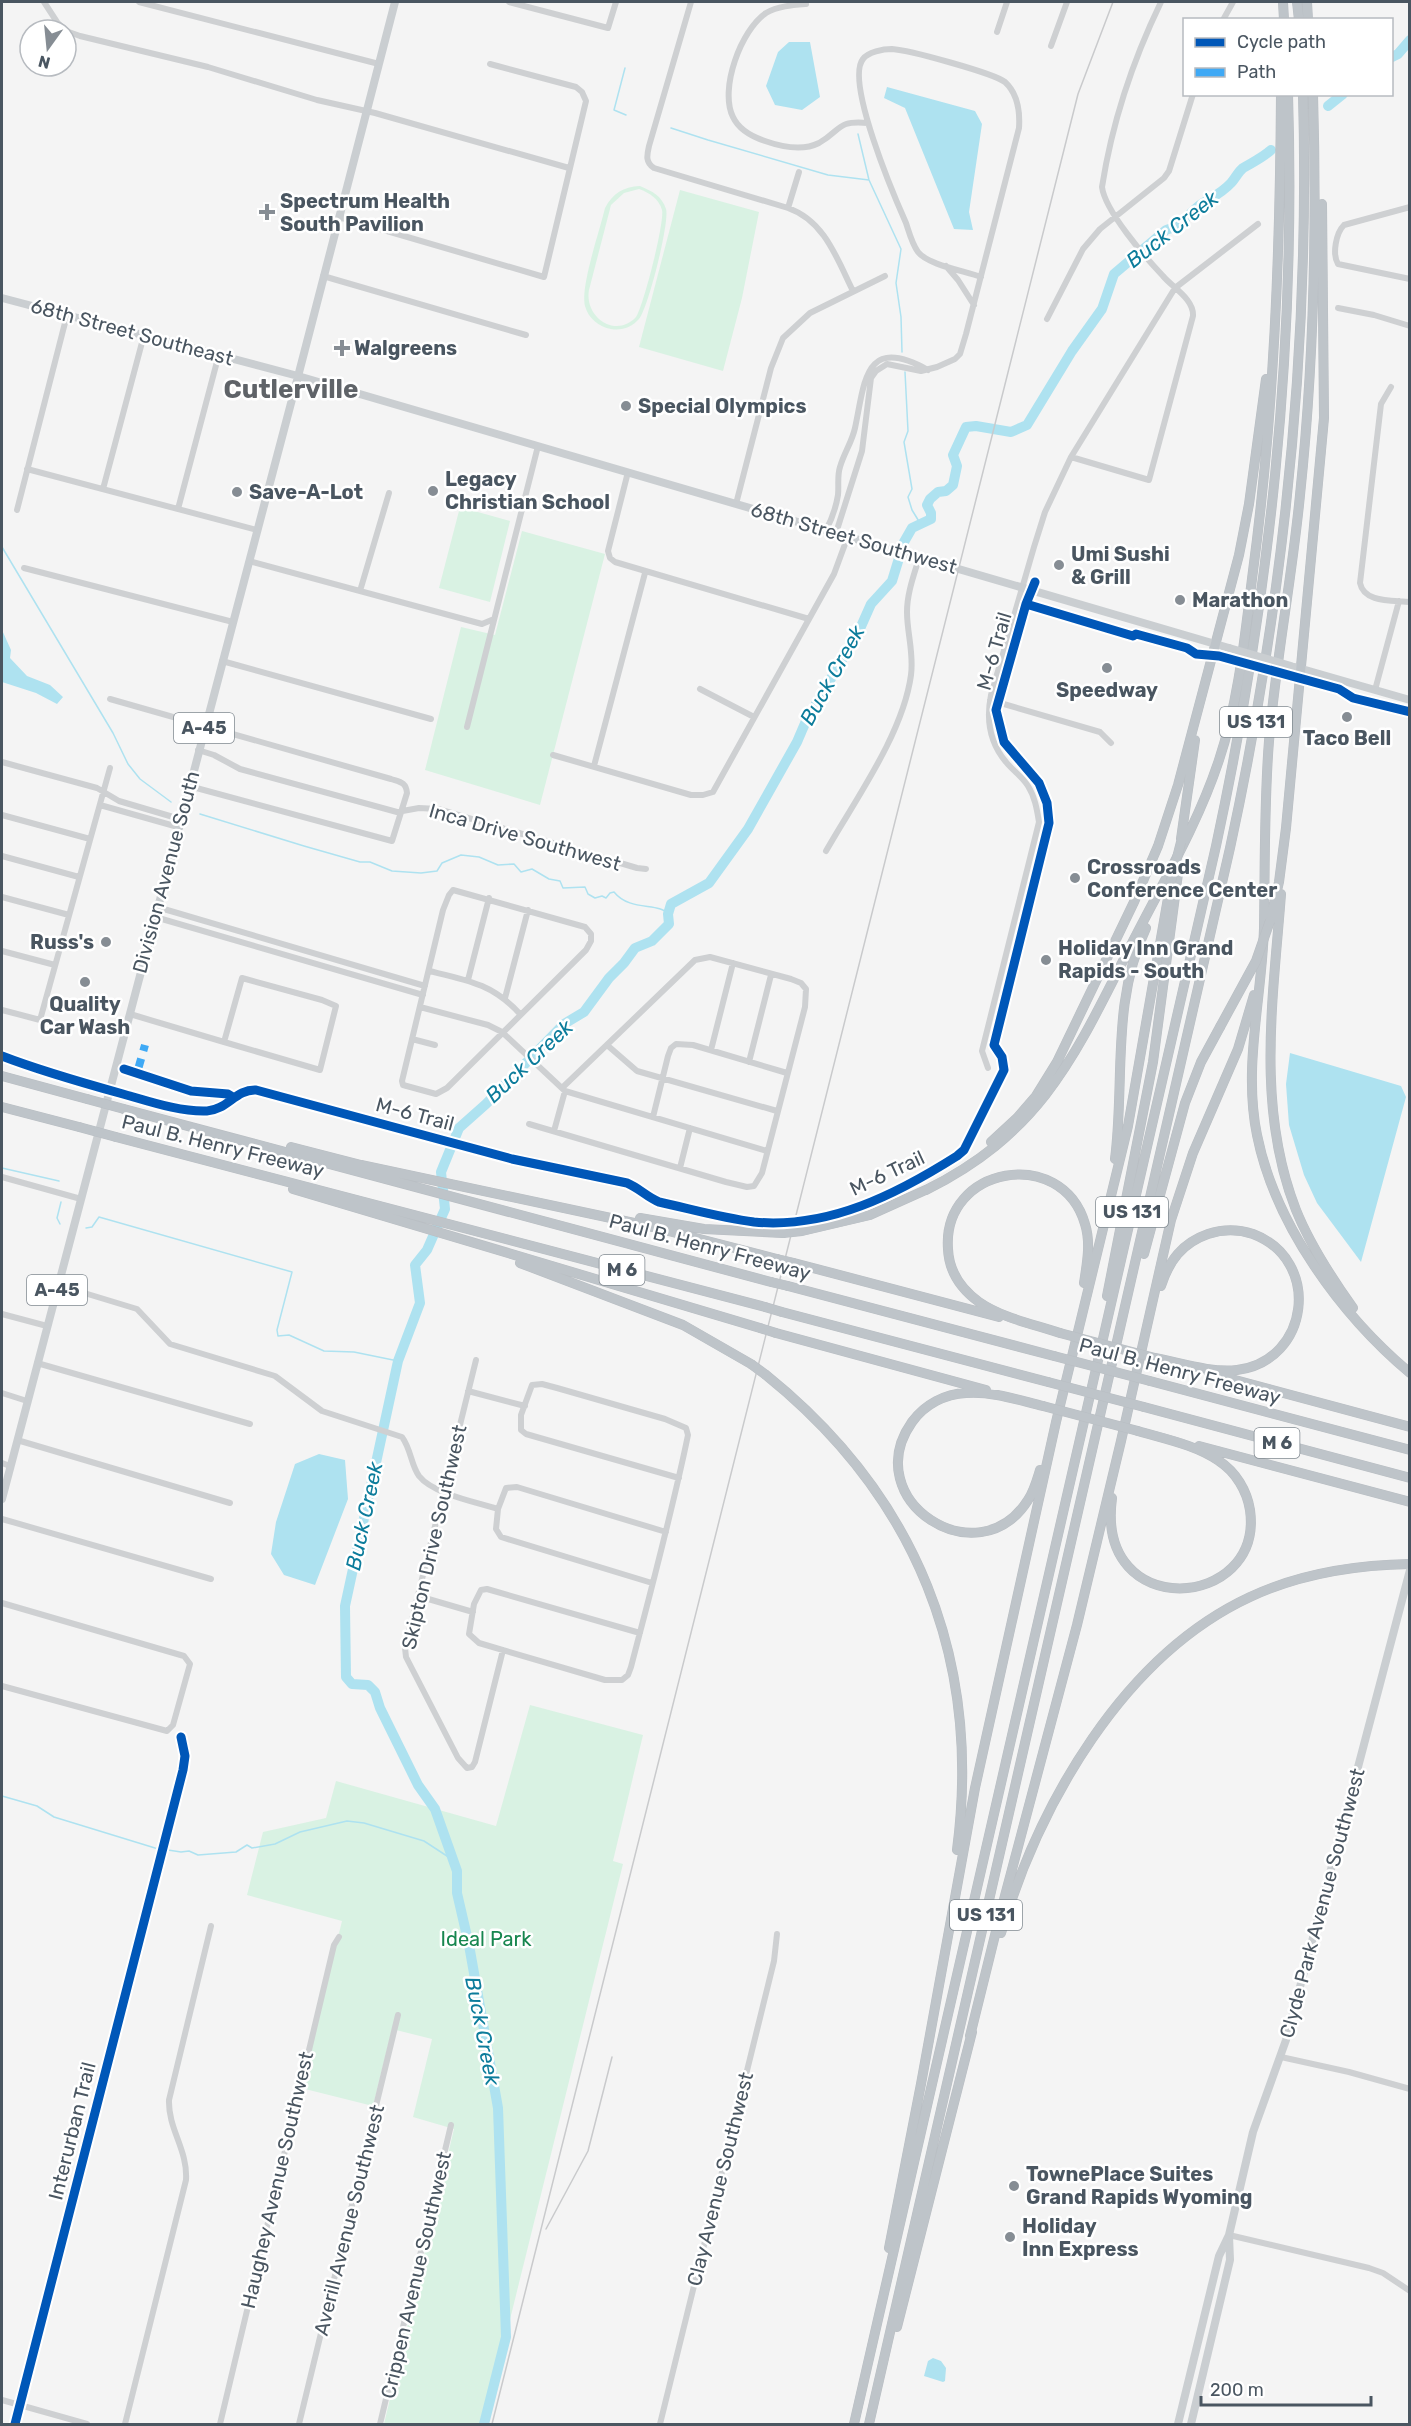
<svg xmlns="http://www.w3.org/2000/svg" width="1411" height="2426" viewBox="0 0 1411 2426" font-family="Rubik,sans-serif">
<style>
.park{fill:#d9f2e3;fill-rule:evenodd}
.water{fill:#aee2f0}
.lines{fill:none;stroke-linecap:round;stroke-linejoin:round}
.stream{stroke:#aee2f0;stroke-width:1.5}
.river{stroke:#aee2f0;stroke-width:10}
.highway-casing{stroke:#b9bec3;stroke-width:10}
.minor{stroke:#ced0d2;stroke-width:6}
.major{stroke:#caced1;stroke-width:8}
.highway{stroke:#bec4c9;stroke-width:9}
.rail{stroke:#c9cacc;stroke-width:1.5}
.highway-bridge-casing{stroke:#b9bec3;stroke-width:10;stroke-linecap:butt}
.major-bridge{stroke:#caced1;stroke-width:8}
.highway-bridge{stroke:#bec4c9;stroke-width:9}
.quiet{stroke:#3fa9f5;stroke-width:8;stroke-dasharray:15 8;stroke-linecap:butt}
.cycleway-casing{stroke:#fff;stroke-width:13}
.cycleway{stroke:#0057b8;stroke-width:9}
.poi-dot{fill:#868d94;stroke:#fff;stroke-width:2}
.labels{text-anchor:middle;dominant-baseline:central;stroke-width:5;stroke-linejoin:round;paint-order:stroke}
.shield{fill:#fff;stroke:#808990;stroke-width:1.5}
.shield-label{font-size:18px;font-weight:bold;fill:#4a5661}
.poi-label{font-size:20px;font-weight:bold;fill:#4a5661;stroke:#fff;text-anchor:start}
.street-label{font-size:20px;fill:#4a5661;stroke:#fff}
.park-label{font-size:20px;fill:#17864f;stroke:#fff}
.water-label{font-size:21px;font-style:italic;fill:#0c7c9b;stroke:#fff}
.district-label{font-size:26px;font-weight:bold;fill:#5f6368;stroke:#fff}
</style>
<rect width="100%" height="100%" fill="#f4f4f4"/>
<path class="park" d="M640,186C652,191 662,196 666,209C670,221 648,309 639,319C632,327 622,331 611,329C599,327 588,318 585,306C580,287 600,230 605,208C613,193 623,187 640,186ZM639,189C650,193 659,199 662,210C665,221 643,308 636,317C616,339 584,317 589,290L611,205L624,193Z
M680,190L759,212L742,298L723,371L639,347Z
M460,507L510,521L490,602L439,588Z
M522,531L605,554L540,805L425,770L461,627L495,635Z
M530,1705L643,1735L613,1861L623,1864L484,2424H384L454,2129L413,2117L432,2039L392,2029L373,2106L301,2088L342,1921L247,1895L263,1832L326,1818L336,1781L496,1826Z"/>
<path class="water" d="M789,42H810L820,97L802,110L775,105L766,86L778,52Z
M887,87L975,111L982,124L969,212L973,230L954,229L905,108L884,98Z
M2,630L11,650L10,658L27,676L50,685L63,697L57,704L36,693L2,682Z
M1290,1053L1401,1086L1406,1097L1361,1262L1317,1203L1304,1175L1289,1125L1286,1084Z
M319,1454L345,1460L348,1499L315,1585L284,1575L271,1554L276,1522L295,1464Z
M933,2358L941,2361L946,2368L945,2381L943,2382L924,2376L928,2361Z"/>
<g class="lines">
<path class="stream" d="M625,68L614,110L626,115
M671,128L708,140L828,175L869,180
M858,134L869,180L901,249L896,283L901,317L902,352
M905,372L908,431L904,442L912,489L908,497L912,510L920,523
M2,547L113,733L128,764L140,779L171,802
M200,814L304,846L360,862H370L392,871L421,873L437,871L442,863L461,855L479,857L498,865L514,864L521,872L532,869L549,879L560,881L563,888L585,887L588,894L595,898L602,896L606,898L610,893L614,892C630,912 659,902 668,914
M2,1168L59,1181
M60,1224L57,1218L61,1202
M86,1228L92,1227L99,1217L292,1272L277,1330L278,1336L289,1335L324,1351L354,1352L398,1361
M2,1796L37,1806L54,1817L155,1848L181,1852L189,1851L198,1855L236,1852L247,1845L252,1848L275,1844L300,1832L347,1821L364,1823L424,1841L450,1858"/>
<path class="river" d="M1392,57L1398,54L1410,40
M1328,106L1343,94
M484,2424L506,2337L498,2108L469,1945L457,1893V1871L435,1809L418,1785L380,1708L375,1692L368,1685L352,1684L346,1677L345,1606L398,1361L420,1303L415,1265L427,1250L445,1209L441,1172L459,1128L486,1104L564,1024L584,1012L609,978L624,963L635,948L652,941L669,924L668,914L671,904L709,883L748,829L797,742L806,721L859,631L871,604L892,581L904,542L912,528L931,519V513L927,505L930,499L938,492L946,491L953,485L957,466L953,455L966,427L976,426L1011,432L1027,425L1072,351L1102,309L1114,274L1166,230C1183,226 1187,215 1200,205C1211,198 1222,193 1231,183C1235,179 1238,172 1243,168C1253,162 1262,158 1271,150"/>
<defs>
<path id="highway" d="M1283,2L1284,20
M1297,2L1299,20
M1307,2L1308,20
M1313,94C1317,229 1314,362 1300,495C1292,578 1276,659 1269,741C1264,803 1265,866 1264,928C1262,997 1243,1067 1257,1135C1275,1225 1341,1315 1410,1373
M1181,839L1195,740
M1281,894C1273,1000 1256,1108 1296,1210C1310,1245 1331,1277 1353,1308
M1270,921L1279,882L1286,828L1324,418L1322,204
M2,1076L87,1099
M2,1107L79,1127
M124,1109L771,1282
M116,1137L765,1307
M991,1142L1017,1118L1036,1096L1057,1062L1134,902L1158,846L1178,785L1239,555L1249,504L1266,379
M291,1147L361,1165L653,1227L777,1259
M1115,1159C1125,1081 1111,1002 1146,928
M293,1189L760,1328
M926,1190C1040,1133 1073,1060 1128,951C1159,889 1197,827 1219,760C1239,700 1245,634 1253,571C1274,413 1280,253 1281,94
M640,1218L704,1229L783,1233
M802,1231L870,1215L930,1188
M1144,1254L1185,1103L1201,1062L1220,1027
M520,1263L683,1325L751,1364
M794,1263L999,1317
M788,1286L1054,1356
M1107,1296L1153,1062L1179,866
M782,1312L1048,1382
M776,1333L986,1390
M1060,1333C1033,1324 1002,1318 979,1302C961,1289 949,1271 948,1249C942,1166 1062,1145 1085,1224C1091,1243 1087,1263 1084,1283
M1155,1358C1181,1363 1211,1373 1237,1370C1310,1361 1322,1260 1253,1234C1238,1229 1223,1229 1208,1234C1182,1243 1169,1261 1161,1286
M1209,1373L1410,1427
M766,1375C916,1496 982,1658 957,1850
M1150,1381L1410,1450
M1144,1407L1410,1478
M1199,1446L1410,1502
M1040,1470C1037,1480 1034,1491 1028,1500C978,1579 857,1500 912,1422C925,1404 945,1394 966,1393C992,1391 1018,1400 1043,1406
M1112,1498C1095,1623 1264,1610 1250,1510C1247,1491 1236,1472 1219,1461C1196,1445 1165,1439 1138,1431
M1001,1933C1039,1804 1123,1656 1250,1597C1299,1574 1355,1565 1410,1564
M970,2036L1002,1907L1077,1625L1121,1441L1171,1220L1193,1153L1238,1049L1254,995
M889,2248L921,2084L975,1788L1056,1422L1128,1126L1171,881
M897,2327L972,2032
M854,2424L1216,846C1270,595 1296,352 1288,94
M869,2424L1230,848C1284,599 1310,349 1303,94"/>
</defs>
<use href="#highway" class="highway-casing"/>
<path class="minor" d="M44,2L57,22L65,30
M139,2L379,64
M509,2L608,28L616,2
M691,2L649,146C647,155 645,162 654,168L788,208C825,221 837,259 853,291
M806,4C793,5 778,6 766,13C741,30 719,89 733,117C739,130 753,137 765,141C782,147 803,151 819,143C842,130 836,120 868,123
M1223,20L1233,2
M66,31L80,36L208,67L317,100L375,113L569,168
M997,32L1007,2
M1051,46L1067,2
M1410,207L1344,225C1336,233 1332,254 1338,264L1410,279
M788,208L799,172
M339,217L544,277L586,101L582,92L576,87L490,64
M946,266L958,280L974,305
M323,276L526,335
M1338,308L1374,315L1410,326
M1047,319L1083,249L1100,229L1164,178L1169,171L1193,94
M1391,387L1381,404L1360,583C1364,603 1392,600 1410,602
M1071,457L1149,480L1193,316C1194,299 1173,288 1163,276C1145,257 1105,211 1102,187C1112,123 1133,60 1161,2
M27,469L257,530
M628,472L608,551L610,558L615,562L809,619
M103,489L144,335
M736,504L771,368L783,338L810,313L885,276
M178,509L219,354
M17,510L67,315
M826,530C832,519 836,507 838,495C839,485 837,476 840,467C844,453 852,442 855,428C865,382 864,334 928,370
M836,533L862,451L871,378L876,371L887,364L921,371L937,367L955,359L960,354L966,334L1019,128C1020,113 1018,94 1005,82C993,73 909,50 892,49C883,49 868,52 863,59C845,81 894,196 906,223C909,232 912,244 918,252C928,265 965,271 981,277
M249,561L482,624L494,619
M24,568L233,622
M360,591L389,493
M222,661L431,719
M700,689L754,717
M1375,690L1399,601
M110,699L391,779C400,782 406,782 407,793L392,841L189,786
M990,700L1100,732L1111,743
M467,727L538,446
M198,750L214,755L240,769L397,812L419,808L438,809L637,868L646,869
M553,755L691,795H703L713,792L834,574L848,536
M2,762L97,788L119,801L180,819
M594,766L645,573
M100,805L178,827
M2,815L90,839
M826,851C855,800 903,734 911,675C914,653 907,633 907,612C907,593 914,575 919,558
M2,856L79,877
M453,890L585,927L591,934V941L586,950L447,1088L436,1094L403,1085L402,1081L443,910L449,895Z
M2,897L69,915
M157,907L425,986
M155,917L423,995
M2,951L55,965
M429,971C467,980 493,984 520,1014
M242,978L322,1000L336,1006L320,1070L224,1042Z
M468,980L489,898
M505,998L528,910
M420,1007L488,1025L502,1032L565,1091L767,1151
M2,1010L40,1020L110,768
M130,1014L224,1042
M412,1039L435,1045
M607,1045L637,1071L777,1111
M711,1050L733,963
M749,1062L771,975
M988,1068L982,1051L1039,822C1037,810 1035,797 1028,786C1022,776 1013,771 1006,762C989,742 986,720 991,695L1034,547L1045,512L1071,457L1175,288L1258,224
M653,1117L668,1056L671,1048L676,1044L693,1045L787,1073
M529,1124L726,1182L747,1187L754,1186L762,1173L805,1007L806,989L801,983L791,979L710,957L695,960L562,1088
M554,1131L565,1091
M680,1168L690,1128
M2,1177L81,1199
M58,1285L137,1309L170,1344L275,1376L322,1411L402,1437C411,1449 411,1465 419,1476C433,1494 476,1502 498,1509
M2,1314L47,1326
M476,1360L405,1648L406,1657L458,1758L467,1768L472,1767L475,1762L503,1650
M37,1363L250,1424
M468,1391L525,1406
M2,1393L27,1401
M17,1440L230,1503
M2,1463L10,1466
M2,1519L211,1579
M652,1583L501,1537L496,1529L498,1509L506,1488L517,1487L666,1532
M418,1596L473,1612
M2,1603L184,1656L190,1664L173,1725L167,1731L2,1686
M640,1633L487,1589L481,1590L474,1604L469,1634L479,1643L605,1680H622L628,1675L631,1667C651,1590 672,1513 688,1435L686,1428L665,1419L557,1388L542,1384L532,1385L521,1415V1430L526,1434L679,1478
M1281,2057L1349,2072L1410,2089
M1229,2235L1369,2268L1383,2273L1410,2291
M2,2400L87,2424
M125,2424L186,2180C188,2150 168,2129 169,2100L211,1926
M220,2424L334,1945L339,1937
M299,2424L398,2015
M380,2424L451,2125
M660,2424L774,1961L777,1934"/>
<path class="major" d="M2,298L298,376L1229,648
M1295,667L1410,700
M2,1499L295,388L395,2
M1178,2424L1219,2256L1229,2235L1253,2132L1286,2040L1410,1570
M1191,2424L1230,2260L1229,2236"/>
<use href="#highway" class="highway"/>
<path class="rail" d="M546,2229L588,2151L612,2057
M492,2424L1078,94L1113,2"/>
<defs>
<path id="highway-bridge" d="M1171,881L1181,842
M1220,1027L1256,961L1270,921
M87,1099L124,1109
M79,1127L116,1137
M783,1233L802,1231
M777,1259L794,1263
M771,1282L788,1286
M765,1307L782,1312
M760,1328L776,1333
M1060,1333L1155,1358
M1054,1356L1150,1381
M751,1364L766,1375
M1048,1382L1144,1407
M1043,1406L1138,1431"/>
</defs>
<use href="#highway-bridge" class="highway-bridge-casing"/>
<path class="major-bridge" d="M1229,648L1291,666"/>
<use href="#highway-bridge" class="highway-bridge"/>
<path class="quiet" d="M137,1073L145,1045"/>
<defs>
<path id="cycleway" d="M1026,604L1133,636L1136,634L1187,648L1196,654L1219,656L1339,689L1353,698L1410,712
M2,1056C43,1072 87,1084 130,1096C154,1103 182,1112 207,1111C227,1110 236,1089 256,1090L512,1159L627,1183C639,1188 647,1197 659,1202C691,1209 722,1218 754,1222C829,1229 897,1194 957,1156L964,1150L1004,1070L1002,1057L994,1045L995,1041L1049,823L1047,803L1039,783L1004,742L996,710L1026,604L1035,582
M124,1069L191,1091L228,1094L233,1097
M15,2424L183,1770L185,1756L181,1737"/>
</defs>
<use href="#cycleway" class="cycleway-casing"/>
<use href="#cycleway" class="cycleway"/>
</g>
<g class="poi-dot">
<path d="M264 203h6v6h6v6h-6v6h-6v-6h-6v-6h6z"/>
<path d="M339 339h6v6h6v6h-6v6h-6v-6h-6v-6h6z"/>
<circle cx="626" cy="406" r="6"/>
<circle cx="433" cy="491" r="6"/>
<circle cx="237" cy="492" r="6"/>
<circle cx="1059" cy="565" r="6"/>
<circle cx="1180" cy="600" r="6"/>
<circle cx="1107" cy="668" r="6"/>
<circle cx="1347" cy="717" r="6"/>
<circle cx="1075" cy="878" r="6"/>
<circle cx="106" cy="942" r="6"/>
<circle cx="1046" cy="960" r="6"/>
<circle cx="85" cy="982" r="6"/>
<circle cx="1014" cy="2186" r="6"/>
<circle cx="1010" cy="2237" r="6"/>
</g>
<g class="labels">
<g class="shield">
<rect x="1220" y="707" width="72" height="30" rx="4.5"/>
<rect x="174" y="713" width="60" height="30" rx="4.5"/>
<rect x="1096" y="1197" width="72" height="30" rx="4.5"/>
<rect x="599.5" y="1255" width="45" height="30" rx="4.5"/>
<rect x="27" y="1275" width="60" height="30" rx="4.5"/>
<rect x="1254.5" y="1428" width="45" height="30" rx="4.5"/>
<rect x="950" y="1900" width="72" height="30" rx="4.5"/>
</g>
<g class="shield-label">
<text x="1256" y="722">US 131</text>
<text x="204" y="728">A-45</text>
<text x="1132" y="1212">US 131</text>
<text x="622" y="1270">M 6</text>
<text x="57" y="1290">A-45</text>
<text x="1277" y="1443">M 6</text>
<text x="986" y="1915">US 131</text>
</g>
<g class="poi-label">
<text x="280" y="201">Spectrum Health<tspan x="280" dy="23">South Pavilion</tspan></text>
<text x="354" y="348">Walgreens</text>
<text x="638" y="406">Special Olympics</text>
<text x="445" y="479">Legacy<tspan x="445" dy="23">Christian School</tspan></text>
<text x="249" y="492">Save-A-Lot</text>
<text x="1071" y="554">Umi Sushi<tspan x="1071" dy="23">&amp; Grill</tspan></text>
<text x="1192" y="600">Marathon</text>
<text x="1107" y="690" text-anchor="middle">Speedway</text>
<text x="1347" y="738" text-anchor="middle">Taco Bell</text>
<text x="1087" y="867">Crossroads<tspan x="1087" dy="23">Conference Center</tspan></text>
<text x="94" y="942" text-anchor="end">Russ's</text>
<text x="1058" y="948">Holiday Inn Grand<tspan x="1058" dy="23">Rapids - South</tspan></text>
<text x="85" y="1004" text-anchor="middle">Quality<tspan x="85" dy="23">Car Wash</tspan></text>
<text x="1026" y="2174">TownePlace Suites<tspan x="1026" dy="23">Grand Rapids Wyoming</tspan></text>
<text x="1022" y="2226">Holiday<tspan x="1022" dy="23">Inn Express</tspan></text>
</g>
<g class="street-label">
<text transform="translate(132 332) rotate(15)">68th Street Southeast</text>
<text transform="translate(854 538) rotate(16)">68th Street Southwest</text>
<text transform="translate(994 651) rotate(-74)">M-6 Trail</text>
<text transform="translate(525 837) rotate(16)">Inca Drive Southwest</text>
<text transform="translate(166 872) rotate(-75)">Division Avenue South</text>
<text transform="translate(415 1114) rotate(15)">M-6 Trail</text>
<text transform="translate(223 1146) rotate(14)">Paul B. Henry Freeway</text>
<text transform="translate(887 1173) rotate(-25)">M-6 Trail</text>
<text transform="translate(710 1247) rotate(15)">Paul B. Henry Freeway</text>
<text transform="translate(1180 1371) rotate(15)">Paul B. Henry Freeway</text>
<text transform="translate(434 1537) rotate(-77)">Skipton Drive Southwest</text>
<text transform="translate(1322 1903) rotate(-75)">Clyde Park Avenue Southwest</text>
<text transform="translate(72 2131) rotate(-76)">Interurban Trail</text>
<text transform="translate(720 2179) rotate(-76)">Clay Avenue Southwest</text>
<text transform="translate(277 2180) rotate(-77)">Haughey Avenue Southwest</text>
<text transform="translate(349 2220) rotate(-76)">Averill Avenue Southwest</text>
<text transform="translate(416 2275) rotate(-77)">Crippen Avenue Southwest</text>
</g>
<g class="park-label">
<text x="486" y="1939">Ideal Park</text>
</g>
<g class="water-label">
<text transform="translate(1172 229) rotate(-38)">Buck Creek</text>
<text transform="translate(832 675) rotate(-61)">Buck Creek</text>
<text transform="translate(529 1061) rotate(-43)">Buck Creek</text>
<text transform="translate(364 1516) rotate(-78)">Buck Creek</text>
<text transform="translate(483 2031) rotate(79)">Buck Creek</text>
</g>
<g class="district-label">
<text x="291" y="389">Cutlerville</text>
</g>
</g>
<rect width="1411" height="2426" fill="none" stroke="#4a5661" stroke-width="6"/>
<rect x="1183" y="18" width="210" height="78" fill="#ffffff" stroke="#b7bbc0" stroke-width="1.5"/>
<rect x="1195" y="38" width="30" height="9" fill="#0057b8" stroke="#b7bbc0" stroke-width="1.5"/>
<text x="1237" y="48" font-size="18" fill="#4a5661">Cycle path</text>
<rect x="1195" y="68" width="30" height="9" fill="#3fa9f5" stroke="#b7bbc0" stroke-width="1.5"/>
<text x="1237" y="78" font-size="18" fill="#4a5661">Path</text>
<g transform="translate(48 48) rotate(195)"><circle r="28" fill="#ffffff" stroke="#b7bbc0" stroke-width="1.5"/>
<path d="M0-4.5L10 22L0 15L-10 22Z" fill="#868d94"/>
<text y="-9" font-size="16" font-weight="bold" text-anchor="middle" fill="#4a5661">N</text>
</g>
<path d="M1201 2396v9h170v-9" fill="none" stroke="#4a5661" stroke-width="3"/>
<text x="1210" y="2396" font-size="18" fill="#4a5661" stroke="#ffffff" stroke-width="4.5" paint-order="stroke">200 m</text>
</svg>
